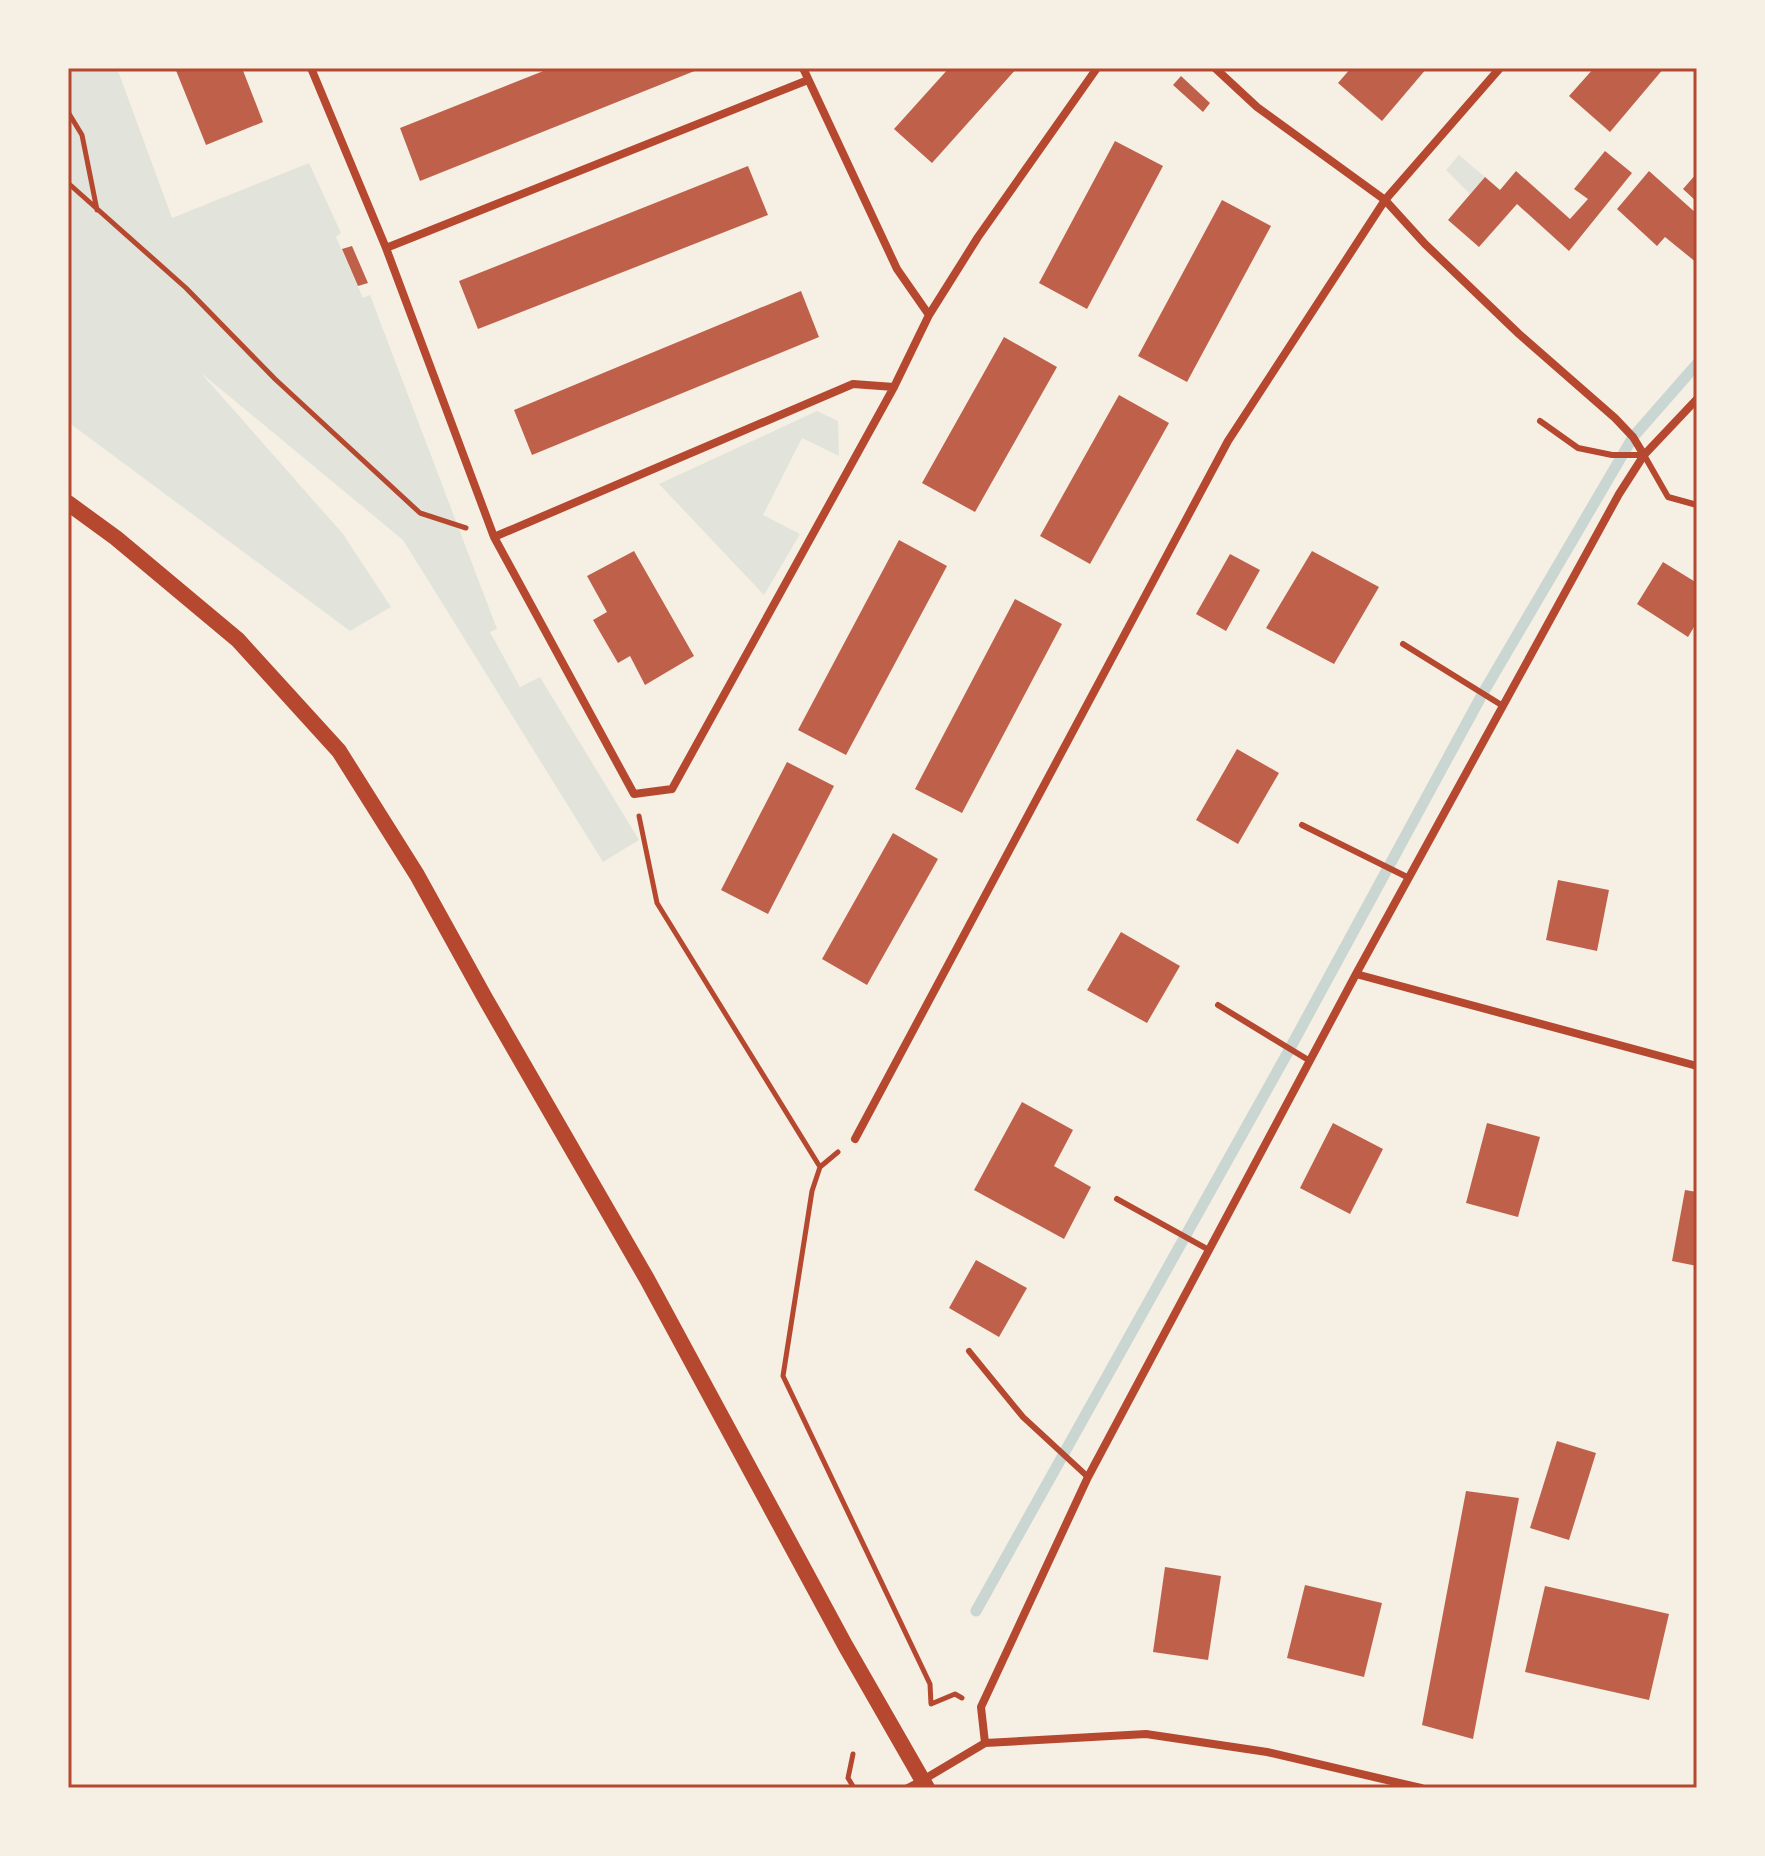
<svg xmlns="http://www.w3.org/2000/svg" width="1765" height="1856" viewBox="0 0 1765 1856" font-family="'Noto Sans',sans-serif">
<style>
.green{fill:#e2e4dc}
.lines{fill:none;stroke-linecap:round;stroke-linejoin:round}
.stream{stroke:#c9d6d2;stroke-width:11}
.building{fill:#bf614a}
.path{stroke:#b5482f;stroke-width:5}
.service{stroke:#b5482f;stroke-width:6}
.minor{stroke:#b5482f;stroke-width:8}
.secondary{stroke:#b5482f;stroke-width:16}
.neatline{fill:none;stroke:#b5482f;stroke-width:3}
</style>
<rect width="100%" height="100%" fill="#f6efe4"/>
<path class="green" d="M68,68H117L172,218L309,163L341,233L336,237L363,298L370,295L497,629L490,632L520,687L540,677L639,840L603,862L403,540L201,373L343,534L391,607L350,631L68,422Z
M1459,155L1485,177L1470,194L1446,170Z
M817,411L838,421L839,456L802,438L763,515L800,534L764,595L659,484Z"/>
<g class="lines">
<path class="stream" d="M976,1611L1288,1052L1483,693L1633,437L1697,364"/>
</g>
<path class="building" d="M175,68H242L263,122L206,145Z
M551,68H702L420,181L400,128Z
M949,68H1017L932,163L894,129Z
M1351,68H1427L1382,121L1338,83Z
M1594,68H1664L1610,132L1569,96Z
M1181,76L1210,103L1203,112L1173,85Z
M1115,141L1163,166L1087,309L1039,283Z
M1605,151L1632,173L1569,251L1517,204L1479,247L1448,220L1485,177L1500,190L1516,171L1570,219L1588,199L1574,189Z
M748,166L768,215L478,329L459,281Z
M1649,171L1697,214V263L1665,237L1657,246L1617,209Z
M1697,173V202L1683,189Z
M1222,200L1271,226L1187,382L1138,356Z
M352,246L368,283L358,286L342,249Z
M801,291L819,337L532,455L514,410Z
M1004,337L1057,367L975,512L922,483Z
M1119,395L1169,423L1090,564L1040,536Z
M899,540L947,566L846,755L798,730Z
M634,551L694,656L645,685L630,656L618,663L593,620L607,612L587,576Z
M1312,551L1379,587L1334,664L1266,628Z
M1230,554L1260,570L1226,631L1196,614Z
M1663,562L1697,583V622L1688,637L1637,604Z
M1015,599L1062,624L962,813L915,789Z
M1237,749L1279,773L1238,844L1196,820Z
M787,762L834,786L768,914L721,890Z
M893,833L938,859L867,985L822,959Z
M1558,880L1609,890L1597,951L1546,940Z
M1121,932L1180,966L1147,1023L1087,990Z
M1022,1102L1073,1130L1054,1166L1091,1187L1064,1239L974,1190Z
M1333,1123L1383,1149L1350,1214L1300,1188Z
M1487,1123L1540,1137L1518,1217L1466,1203Z
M1685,1190L1697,1192V1266L1672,1261Z
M976,1260L1027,1288L999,1337L949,1308Z
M1557,1441L1596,1453L1569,1540L1530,1528Z
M1466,1491L1519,1498L1473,1739L1422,1725Z
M1165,1567L1221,1576L1208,1660L1153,1652Z
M1305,1585L1382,1603L1364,1677L1287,1658Z
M1545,1586L1669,1614L1649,1700L1525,1672Z"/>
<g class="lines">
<path class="path" d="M68,112L82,135L97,210
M68,183L186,288L275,379L420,513L466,528
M639,816L657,903L820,1167L812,1191L783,1376L930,1684L931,1704L955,1694L962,1698
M820,1167L838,1152
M853,1754L848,1778L854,1788"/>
<path class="service" d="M1540,421L1578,448L1612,455H1644L1668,497L1697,505
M1403,644L1503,706
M1302,825L1409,878
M1218,1005L1310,1061
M1117,1199L1209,1250
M969,1351L1023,1417L1088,1477
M906,1788L921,1780"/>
<path class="minor" d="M311,68L386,248L494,537L634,794L672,789L894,387L929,315L978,237L1097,68
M803,68L897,269L929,315
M1215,68L1257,107L1385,200L1425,244L1519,334L1615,418L1633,437L1644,455
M386,248L808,80
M494,537L853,384L894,387
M1356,974L1697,1066
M855,1139L1228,441L1385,200L1500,68
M985,1743L981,1707L1088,1477L1356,974L1619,494L1644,455L1697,399
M923,1780L985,1743L1146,1734L1267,1752L1421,1788"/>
<path class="secondary" d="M68,503L116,538L238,640L339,751L417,875L485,998L647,1279L845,1645L927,1788"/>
</g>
<rect width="1765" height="1856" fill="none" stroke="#f6efe4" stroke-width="140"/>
<rect x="70" y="70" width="1625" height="1716" class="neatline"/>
</svg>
